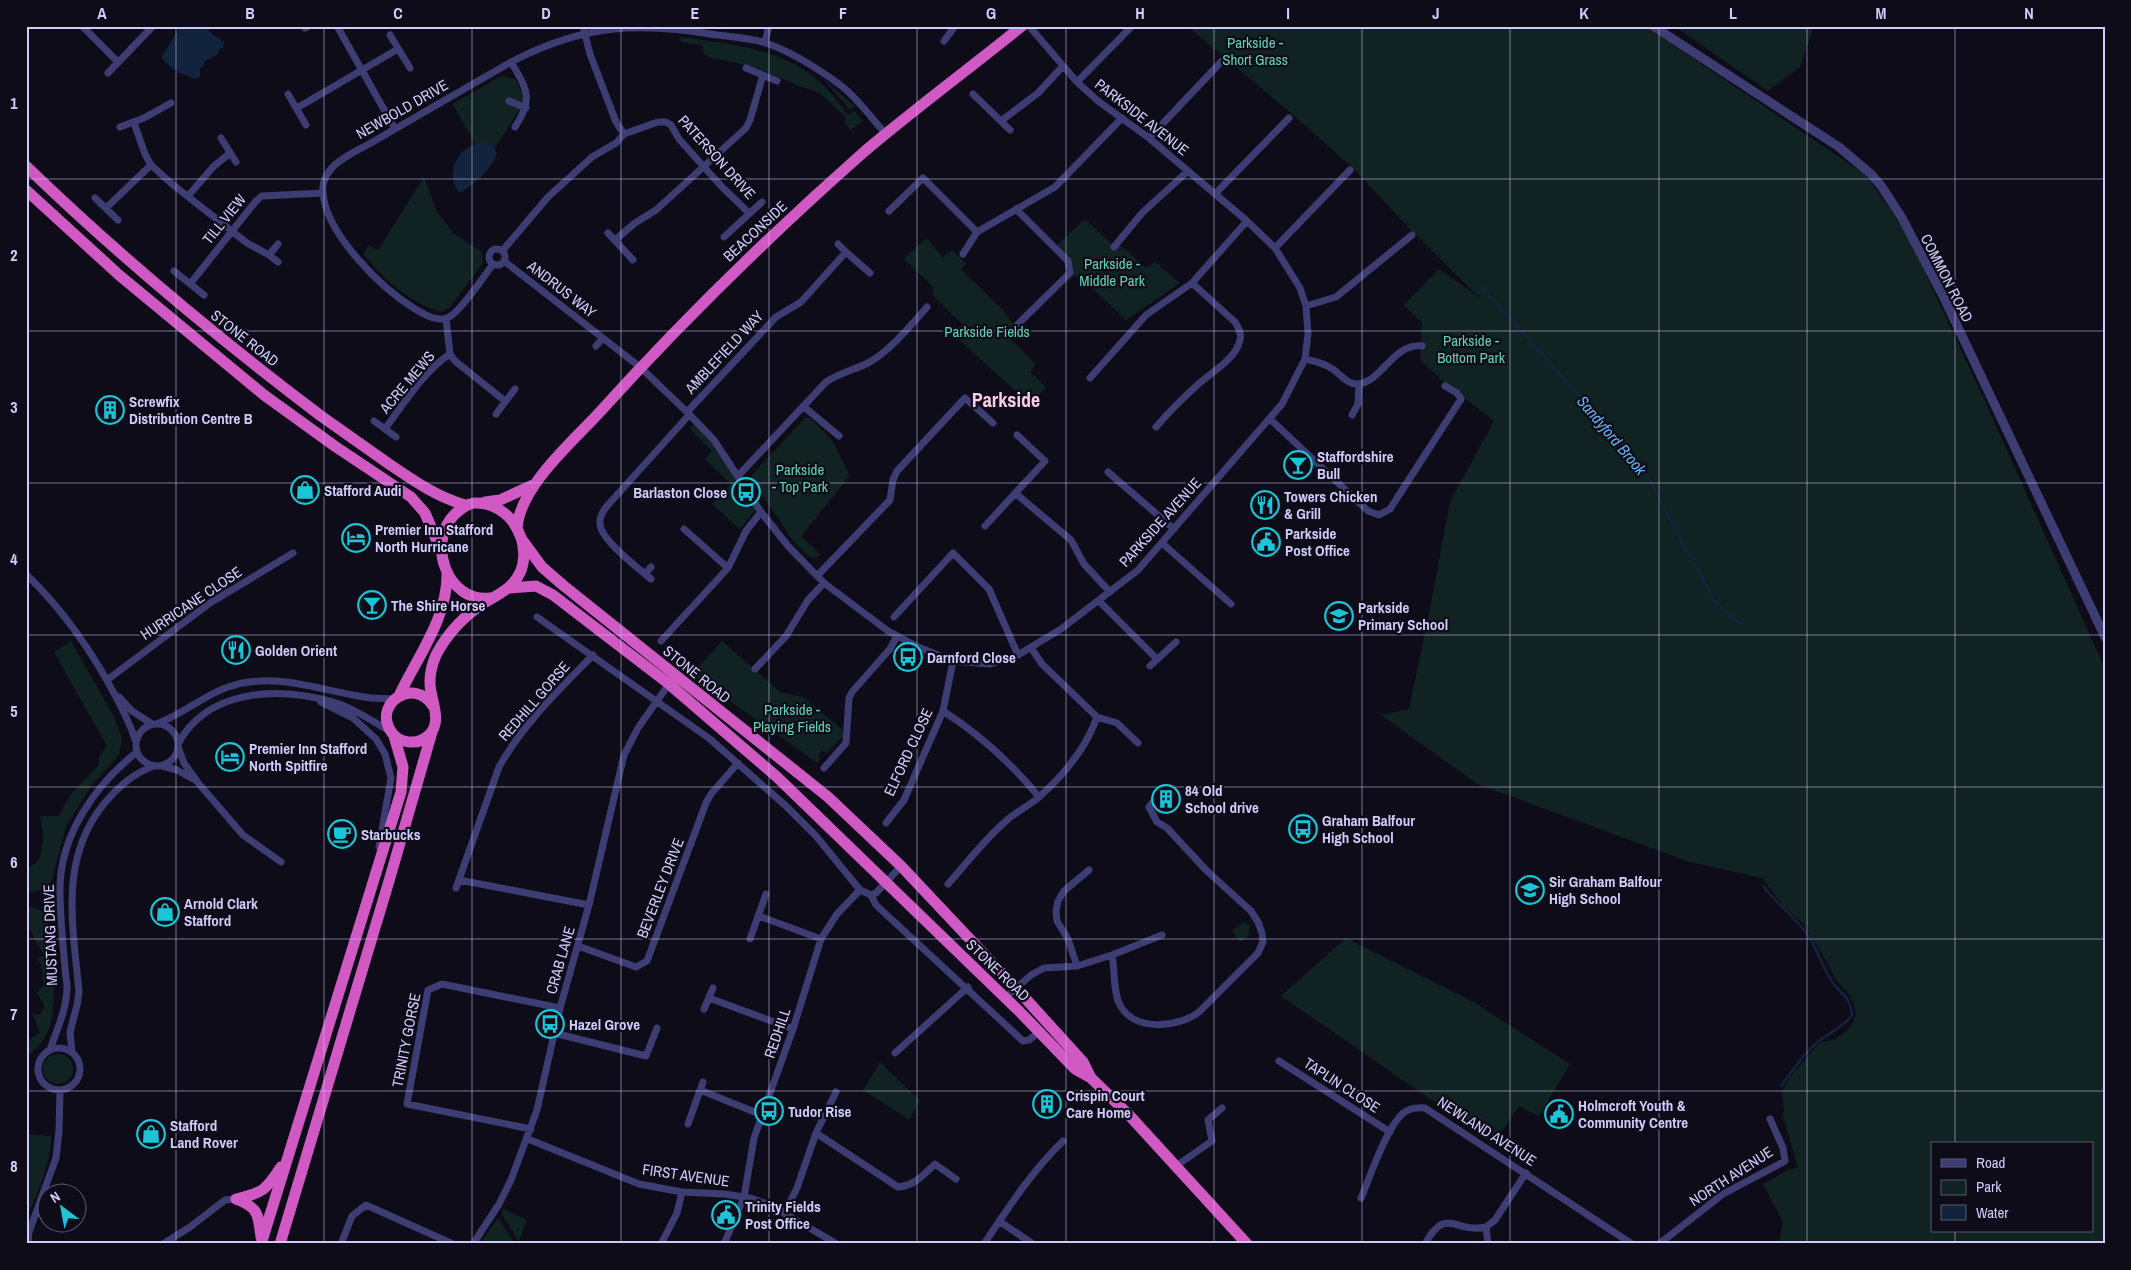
<svg xmlns="http://www.w3.org/2000/svg" width="2131" height="1270" viewBox="0 0 2131 1270" font-family="'Archivo Narrow',sans-serif">
<style>
.green{fill:#102322;fill-rule:evenodd}
.water{fill:#12243d}
.lines{fill:none;stroke-linecap:round;stroke-linejoin:round}
.stream{stroke:#12243d;stroke-width:2.5}
.minor{stroke:#3e3d73;stroke-width:7}
.tertiary{stroke:#3e3d73;stroke-width:9}
.trunk{stroke:#d059c4;stroke-width:11}
.grid{fill:none;stroke:#d0cbf9;stroke-width:1;stroke-opacity:0.55}
.labels{text-anchor:middle;dominant-baseline:central;stroke-width:4.5;stroke-linejoin:round;paint-order:stroke}
.park-label{font-size:15px;fill:#61cfb3;stroke:#0f0c19}
.street-label{font-size:15px;fill:#d0cbf9;stroke:#0f0c19}
.poi-label{font-size:15px;font-weight:bold;fill:#d0cbf9;stroke:#0f0c19;text-anchor:start}
.water-label{font-size:16px;font-style:italic;fill:#65afed;stroke:#0f0c19}
.district-label{font-size:20px;font-weight:bold;fill:#f9cde9;stroke:#0f0c19}
.neatline{fill:none;stroke:#d0cbf9;stroke-width:2}
.grid-label{font-size:16px;text-anchor:middle;font-weight:bold;fill:#d0cbf9}
</style>
<rect width="100%" height="100%" fill="#0f0c19"/>
<path class="green" d="M1187,26H1645L1866,175L1906,232L1984,399L2105,669V1244H1779L1783,1222L1763,1184L1788,1170L1798,1167L1782,1113L1784,1112L1782,1092L1789,1078L1819,1043L1835,1039L1845,1032L1854,1021L1856,1013L1853,1001H1850L1852,998L1837,981L1821,952L1803,924L1786,908H1783L1782,904L1762,878L1690,862L1477,784L1381,715L1409,709L1430,608L1450,501L1494,421L1444,382L1420,360L1422,323L1404,305L1439,269L1480,298L1409,228L1352,167L1291,113ZM1932,1144H2092V1231H1932Z
M1674,26H1814L1800,67L1768,91Z
M680,37C725,43 778,48 815,78C828,88 839,103 848,115L854,111L863,121L851,130L844,122L846,118L819,92L799,86L755,67L708,57L703,52V46L682,42L679,40Z
M501,76L515,79L524,97L520,109L494,149L490,143L475,144L453,104Z
M822,78L855,106L850,110Z
M424,177L437,212L453,233L482,252L483,263L450,307L442,312C409,303 385,280 363,254L369,245L378,250Z
M1085,219L1112,244L1123,247L1146,268L1155,262L1180,283L1126,320L1089,285L1070,273L1068,260L1055,247Z
M926,238L943,257L952,250L966,264L961,269L1002,309L1018,330L1011,340L1036,364L1030,372L1046,387L1030,404L956,337L962,324L933,296V287L904,259Z
M805,418H810L832,440L850,476L801,536L821,555L812,559L794,542L751,478L752,475Z
M694,424C720,448 738,479 755,510L740,529L712,504L731,484L705,459L712,451L689,428Z
M71,641L113,715L122,739L119,755L91,786L66,826L52,880L44,889L26,893V869C29,867 34,865 36,863C46,851 43,829 40,816H59L70,795L98,766L99,757L107,746L54,652Z
M722,641L780,692L803,697L846,733L827,753L821,751L818,755L821,759L817,763L692,674Z
M31,907L46,912L48,920C50,951 60,1003 48,1031C44,1042 35,1050 26,1058V1042L40,1033L33,1014H41L44,1005L37,992L44,985L41,964L38,958L44,955L26,923V908Z
M1243,922L1250,926L1248,937L1240,942L1232,931Z
M1346,938L1472,1001L1570,1064L1539,1116L1519,1106L1494,1143L1281,996Z
M43 1069a15 15 0 1 1 30 0a15 15 0 1 1-30 0Z
M880,1062L920,1101L909,1120L863,1090Z
M26,1134L51,1136C52,1162 37,1195 26,1219Z
M504,1209L527,1220L519,1241L501,1213Z
M498,1218L515,1244H480Z"/>
<path class="water" d="M181,26H205L212,34L224,42L223,48L219,49L217,55L205,61L204,66L200,68V77L195,79L177,72L178,69L174,70L161,58Z
M482,142L490,143L497,153C494,167 472,187 459,193C444,172 458,147 482,142Z"/>
<g class="lines">
<path class="stream" d="M1480,285L1641,465L1714,601L1740,624
M1764,887C1777,904 1793,916 1806,932C1817,947 1821,965 1831,980C1841,996 1849,992 1852,1015C1842,1029 1826,1034 1813,1046C1801,1058 1791,1072 1781,1086"/>
<path class="minor" d="M82,26L118,62
M337,26L395,129
M583,26L590,54L616,122L624,134
M305,28L309,26
M390,35L410,68
M944,41L955,26
M765,42L769,26
M511,62C527,89 534,99 515,127
M746,68L777,81
M108,73L153,26
M1077,82L1132,26
M288,94L306,125
M973,94L1010,130
M509,101L526,108
M297,108L398,49
M1001,121L1038,93L1063,66
M134,123L145,154L151,165L172,184L247,243L269,255L278,262
M120,127L144,118L171,103
M221,138L236,162
M1149,138L1222,61
M1215,194L1289,118
M188,196L213,167L230,153
M95,198L118,220
M106,208L151,165
M1016,209L1068,261L1070,273L1017,325
M889,211L923,178L977,232L1055,187L1122,118
M608,233L633,260
M724,237L762,202
M615,240L635,223L656,210L746,128L750,120L763,75
M838,244L846,252
M1114,247L1142,213L1188,171
M1275,248L1350,170
M489 257a8 8 0 1 1 16 0a8 8 0 1 1-16 0Z
M503,250L548,197L592,157L616,143L624,134L658,122H666L671,125L679,139L721,186L749,213
M963,254L977,232
M269,255L278,244
M504,261L640,367L687,412L714,440L761,512L788,546L824,583L888,631L918,647L953,661L990,664L1018,655L1061,629L1138,570L1282,404L1305,359L1308,334L1306,306L1300,288L1275,248L1247,221L1149,138L1098,101L1077,82L1029,26
M493,264C485,275 458,315 447,318C436,322 424,314 415,309C382,289 326,234 323,193C322,185 325,176 331,169C339,158 363,148 376,140C421,114 467,87 513,61C585,24 639,22 717,35C733,37 751,38 766,43C792,52 817,68 839,84C857,97 871,118 886,134
M174,271L204,295
M190,284L256,201L262,196L323,193
M1306,306L1336,297L1412,235
M596,346L602,339
M450,354L455,361L505,401
M1305,359C1315,361 1323,363 1331,368C1340,373 1346,384 1357,384C1382,383 1392,343 1422,346
M1090,378L1146,315L1192,283L1247,221
M803,406L839,436
M687,412L776,317L801,302L846,252L870,273
M496,414L515,389
M1352,415L1358,404L1359,384
M1270,419L1368,511L1379,515L1390,509L1461,399L1457,393L1445,386
M374,421L396,437
M1156,427C1168,413 1181,400 1194,388C1208,374 1236,360 1240,340C1242,333 1238,327 1235,322L1192,283
M385,429C404,403 424,371 450,354L446,319
M1108,472L1174,529
M738,476L826,382C839,373 854,370 868,363C889,352 912,324 927,307
M1015,493L1071,540L1084,564L1110,592
M985,526L1045,461L1017,435
M684,529L728,568
M1162,543L1231,604
M26,574C63,610 92,651 116,697C124,712 131,726 136,742
M645,574L651,567
M817,576L890,500L893,480L897,471L965,398L993,423
M651,579C638,568 601,540 600,524C599,517 603,511 607,506L689,415
M1099,601L1157,659
M537,617L710,739L786,806L816,836L860,890L871,895
M894,617L953,553L989,589L1018,655
M661,641L728,568L746,531L761,512
M1150,666L1176,642
M755,669L786,636L808,600L824,583
M107,680L210,603L293,553
M119,697L132,711L152,724
M321,702L353,718L376,739L385,754L391,778L379,847
M943,711C979,734 1012,764 1039,797
M1097,717L1117,723L1138,743
M136 745a21 21 0 1 1 42 0a21 21 0 1 1-42 0Z
M156,724C182,715 202,696 228,687C276,671 317,690 364,697C374,699 384,698 395,699
M178,744C207,689 277,687 329,701C352,707 372,721 391,732
M178,747L184,763L199,784L243,835L281,862
M162,766L177,770L193,779
M824,768L846,743L849,698L852,692L890,649L897,636
M886,823L904,800L943,711L953,661
M459,880L589,905
M948,884C966,864 984,840 1005,822C1015,812 1029,806 1039,797C1064,775 1086,748 1097,717L1042,664L1032,649
M456,888L499,767C523,724 559,690 593,655
M871,895L876,905L1023,1041L1029,1040L1039,1032
M871,895L876,893L901,866
M759,916L821,939
M750,939L766,894
M578,946L636,967L647,961L706,803L711,794L738,763
M1112,955C1115,969 1113,993 1120,1005C1134,1032 1178,1028 1199,1012L1258,953L1263,942L1262,933L1258,922L1251,911L1207,871L1167,828L1157,822L1149,807L1164,789
M1077,966L1068,939L1057,921L1056,911L1058,901L1064,891L1089,870
M709,998L793,1029
M1005,998L1031,975L1044,968L1077,966L1112,955L1162,935
M704,1009L713,988
M554,1033L646,1056L657,1028
M38 1069a21 21 0 1 1 42 0a21 21 0 1 1-42 0Z
M50,1050C57,1029 67,1009 67,987C67,981 65,975 65,968C63,943 60,917 60,892C59,836 95,785 137,752
M72,1052L70,1032L77,1005L79,992C73,926 59,860 103,805C118,787 132,774 154,766
M895,1053L968,987
M1279,1061L1390,1132
M700,1090L762,1115
M688,1124L703,1082
M531,1129L407,1104L428,990L442,984L560,1008
M816,1133L898,1187C915,1186 924,1174 935,1164L956,1179
M528,1139L639,1184L682,1192L724,1194L750,1198L770,1205L837,1244
M1176,1166L1212,1141L1208,1120L1222,1108
M1361,1198C1370,1177 1386,1129 1402,1114C1409,1108 1417,1107 1425,1108L1632,1244
M785,1212L797,1188L816,1133L836,1092
M999,1221L1033,1244
M1486,1227L1495,1220L1526,1173
M28,1244L29,1232L56,1158L59,1131L60,1091
M163,1244L190,1227L225,1200L236,1199
M341,1244L352,1216L366,1205L453,1244
M473,1244L499,1204L511,1180L537,1110L560,1008L589,905L624,755L638,728L669,684
M661,1244L677,1213L682,1192
M724,1244L744,1197L754,1138L793,1029L821,939L837,914L860,890
M984,1244C1008,1208 1032,1171 1063,1141
M1425,1244C1446,1205 1456,1234 1486,1227L1488,1244
M1659,1244L1723,1194L1785,1161L1783,1148L1770,1119"/>
<path class="tertiary" d="M1653,26L1839,147L1871,174L1882,187L1902,218L1944,298L2105,637"/>
<path class="trunk" d="M26,166C119,256 218,338 321,416C344,432 366,448 389,464C414,481 437,497 465,505
M26,190L119,275L264,395L336,447L411,497L425,513L439,546
M485,502L500,500L533,485
M517,529C519,488 570,444 598,414C682,321 771,234 865,151C916,108 970,68 1022,26
M523,541L542,567L564,586L828,797L901,866L1015,987L1083,1062L1091,1078
M509,588L536,586L553,595L669,684L777,777L1019,1011L1075,1069L1091,1078L1129,1115L1247,1244
M399,696C417,657 448,618 447,573
M433,706C415,677 374,702 390,730C398,744 418,746 429,735C444,720 429,699 430,681C430,673 433,662 436,655C446,636 460,620 478,607C487,600 500,595 509,587C529,570 527,542 513,522C504,510 489,502 474,503C466,504 461,509 455,514C426,542 447,603 490,598
M236,1199C263,1193 266,1190 281,1167
M236,1199C259,1208 258,1214 261,1237
M261,1244L401,792L403,767L394,736
M280,1244L389,881L432,732"/>
</g>
<path class="grid" d="M176,26V1244M324,26V1244M472,26V1244M621,26V1244M769,26V1244M917,26V1244M1066,26V1244M1214,26V1244M1362,26V1244M1510,26V1244M1659,26V1244M1807,26V1244M1955,26V1144M26,179H2105M26,331H2105M26,483H2105M26,635H2105M26,787H2105M26,939H2105M26,1091H2105M1955,1231V1244"/>
<defs>
<symbol id="building-ring" viewBox="-11 -11 22 22"><circle r="9.5" fill="#0f0c19" stroke="#19c5d7" stroke-width="1.5"/><path d="M-4-6H4V6H1V3H-1V6H-4ZM-2.5-4.3h1.7v1.8h-1.7ZM.8-4.3h1.7v1.8H.8ZM-2.5-1h1.7V.8h-1.7ZM.8-1h1.7V.8H.8Z" fill="#19c5d7"/></symbol>
<symbol id="bar-ring" viewBox="-11 -11 22 22"><circle r="9.5" fill="#0f0c19" stroke="#19c5d7" stroke-width="1.5"/><path d="M-6-5H6L.8 .8V4.5H3.5V6h-7V4.5H-.8V.8Z" fill="#19c5d7"/></symbol>
<symbol id="shop-ring" viewBox="-11 -11 22 22"><circle r="9.5" fill="#0f0c19" stroke="#19c5d7" stroke-width="1.5"/><path d="M-5-2.5h2.3a2.7 3.5 0 0 1 5.4 0H5L5.5 6h-11ZM-1.5-2.5h3a1.5 2.3 0 0 0-3 0Z" fill="#19c5d7"/></symbol>
<symbol id="bus-ring" viewBox="-11 -11 22 22"><circle r="9.5" fill="#0f0c19" stroke="#19c5d7" stroke-width="1.5"/><path d="M-5-6H5V4H4V6H2V4H-2V6H-4V4H-5ZM-3.5-4V0h7V-4ZM-3.5 1.2v1.5H-2V1.2ZM2 1.2v1.5H3.5V1.2Z" fill="#19c5d7"/></symbol>
<symbol id="restaurant-ring" viewBox="-11 -11 22 22"><circle r="9.5" fill="#0f0c19" stroke="#19c5d7" stroke-width="1.5"/><path d="M-5-6h1v4h1v-4h1v4h1v-4h1v5L-1.5 .5V6h-2V.5L-5-1ZM5-6V6H3V1.5H1.5Q1.5-4 5-6Z" fill="#19c5d7"/></symbol>
<symbol id="hotel-ring" viewBox="-11 -11 22 22"><circle r="9.5" fill="#0f0c19" stroke="#19c5d7" stroke-width="1.5"/><path d="M-6-4.5h1.5V1H6V5H4.5V3h-9V5H-6ZM-4 0a1.8 1.8 0 1 1 3.6 0ZM.5 0V-2.5h3Q6-2.5 6 0Z" fill="#19c5d7"/></symbol>
<symbol id="civic-ring" viewBox="-11 -11 22 22"><circle r="9.5" fill="#0f0c19" stroke="#19c5d7" stroke-width="1.5"/><path d="M-.6-6.5H3V-4.5H.6V-3L4-1V1h2V6H-6V1h2V-1L-.6-3ZM-1.2 2.5V6h2.4V2.5Z" fill="#19c5d7"/></symbol>
<symbol id="school-ring" viewBox="-11 -11 22 22"><circle r="9.5" fill="#0f0c19" stroke="#19c5d7" stroke-width="1.5"/><path d="M0-5L7-2L0 1L-7-2ZM-4 1L0 2.5L4 1V4Q0 6-4 4Z" fill="#19c5d7"/></symbol>
<symbol id="cafe-ring" viewBox="-11 -11 22 22"><circle r="9.5" fill="#0f0c19" stroke="#19c5d7" stroke-width="1.5"/><path d="M-5.5-4.5H6V0H3Q3 3.5 0 3.5H-2.5Q-5.5 3.5-5.5 0ZM3-3.2v2h1.7v-2ZM-6 4.5H4V6H-6Z" fill="#19c5d7"/></symbol>
</defs>
<g fill-rule="evenodd">
<use href="#building-ring" x="94" y="394" width="32" height="32"/>
<use href="#bar-ring" x="1282" y="449" width="32" height="32"/>
<use href="#shop-ring" x="289" y="474" width="32" height="32"/>
<use href="#bus-ring" x="730" y="476" width="32" height="32"/>
<use href="#restaurant-ring" x="1249" y="489" width="32" height="32"/>
<use href="#hotel-ring" x="340" y="522" width="32" height="32"/>
<use href="#civic-ring" x="1250" y="526" width="32" height="32"/>
<use href="#bar-ring" x="356" y="589" width="32" height="32"/>
<use href="#school-ring" x="1323" y="600" width="32" height="32"/>
<use href="#restaurant-ring" x="220" y="634" width="32" height="32"/>
<use href="#bus-ring" x="892" y="641" width="32" height="32"/>
<use href="#hotel-ring" x="214" y="741" width="32" height="32"/>
<use href="#building-ring" x="1150" y="783" width="32" height="32"/>
<use href="#bus-ring" x="1287" y="813" width="32" height="32"/>
<use href="#cafe-ring" x="326" y="818" width="32" height="32"/>
<use href="#school-ring" x="1514" y="874" width="32" height="32"/>
<use href="#shop-ring" x="149" y="896" width="32" height="32"/>
<use href="#bus-ring" x="534" y="1008" width="32" height="32"/>
<use href="#building-ring" x="1031" y="1088" width="32" height="32"/>
<use href="#bus-ring" x="753" y="1095" width="32" height="32"/>
<use href="#civic-ring" x="1543" y="1098" width="32" height="32"/>
<use href="#shop-ring" x="135" y="1118" width="32" height="32"/>
<use href="#civic-ring" x="710" y="1199" width="32" height="32"/>
</g>
<g class="labels">
<g class="park-label">
<text x="1255" y="42">Parkside -<tspan x="1255" dy="17">Short Grass</tspan></text>
<text x="1112" y="263">Parkside -<tspan x="1112" dy="17">Middle Park</tspan></text>
<text x="987" y="331">Parkside Fields</text>
<text x="1471" y="340">Parkside -<tspan x="1471" dy="17">Bottom Park</tspan></text>
<text x="800" y="469">Parkside<tspan x="800" dy="17">- Top Park</tspan></text>
<text x="792" y="709">Parkside -<tspan x="792" dy="17">Playing Fields</tspan></text>
</g>
<g class="street-label">
<text transform="translate(402 109) rotate(-30)">NEWBOLD DRIVE</text>
<text transform="translate(1142 117) rotate(38)">PARKSIDE AVENUE</text>
<text transform="translate(717 157) rotate(48)">PATERSON DRIVE</text>
<text transform="translate(224 219) rotate(-51)">TILL VIEW</text>
<text transform="translate(755 231) rotate(-43)">BEACONSIDE</text>
<text transform="translate(1947 278) rotate(63)">COMMON ROAD</text>
<text transform="translate(562 289) rotate(38)">ANDRUS WAY</text>
<text transform="translate(245 338) rotate(38)">STONE ROAD</text>
<text transform="translate(724 352) rotate(-47)">AMBLEFIELD WAY</text>
<text transform="translate(407 382) rotate(-50)">ACRE MEWS</text>
<text transform="translate(1160 522) rotate(-48)">PARKSIDE AVENUE</text>
<text transform="translate(191 603) rotate(-34)">HURRICANE CLOSE</text>
<text transform="translate(697 674) rotate(39)">STONE ROAD</text>
<text transform="translate(534 701) rotate(-49)">REDHILL GORSE</text>
<text transform="translate(908 752) rotate(-65)">ELFORD CLOSE</text>
<text transform="translate(660 888) rotate(-69)">BEVERLEY DRIVE</text>
<text transform="translate(50 935) rotate(-92)">MUSTANG DRIVE</text>
<text transform="translate(560 960) rotate(-74)">CRAB LANE</text>
<text transform="translate(998 970) rotate(44)">STONE ROAD</text>
<text transform="translate(777 1033) rotate(-71)">REDHILL</text>
<text transform="translate(406 1040) rotate(-79)">TRINITY GORSE</text>
<text transform="translate(1342 1085) rotate(33)">TAPLIN CLOSE</text>
<text transform="translate(1487 1131) rotate(33)">NEWLAND AVENUE</text>
<text transform="translate(686 1175) rotate(8)">FIRST AVENUE</text>
<text transform="translate(1731 1176) rotate(-33)">NORTH AVENUE</text>
</g>
<g class="poi-label">
<text x="129" y="401">Screwfix<tspan x="129" dy="17">Distribution Centre B</tspan></text>
<text x="1317" y="456">Staffordshire<tspan x="1317" dy="17">Bull</tspan></text>
<text x="324" y="490">Stafford Audi</text>
<text x="727" y="492" text-anchor="end">Barlaston Close</text>
<text x="1284" y="496">Towers Chicken<tspan x="1284" dy="17">&amp; Grill</tspan></text>
<text x="375" y="529">Premier Inn Stafford<tspan x="375" dy="17">North Hurricane</tspan></text>
<text x="1285" y="533">Parkside<tspan x="1285" dy="17">Post Office</tspan></text>
<text x="391" y="605">The Shire Horse</text>
<text x="1358" y="607">Parkside<tspan x="1358" dy="17">Primary School</tspan></text>
<text x="255" y="650">Golden Orient</text>
<text x="927" y="657">Darnford Close</text>
<text x="249" y="748">Premier Inn Stafford<tspan x="249" dy="17">North Spitfire</tspan></text>
<text x="1185" y="790">84 Old<tspan x="1185" dy="17">School drive</tspan></text>
<text x="1322" y="820">Graham Balfour<tspan x="1322" dy="17">High School</tspan></text>
<text x="361" y="834">Starbucks</text>
<text x="1549" y="881">Sir Graham Balfour<tspan x="1549" dy="17">High School</tspan></text>
<text x="184" y="903">Arnold Clark<tspan x="184" dy="17">Stafford</tspan></text>
<text x="569" y="1024">Hazel Grove</text>
<text x="1066" y="1095">Crispin Court<tspan x="1066" dy="17">Care Home</tspan></text>
<text x="1578" y="1105">Holmcroft Youth &amp;<tspan x="1578" dy="17">Community Centre</tspan></text>
<text x="788" y="1111">Tudor Rise</text>
<text x="170" y="1125">Stafford<tspan x="170" dy="17">Land Rover</tspan></text>
<text x="745" y="1206">Trinity Fields<tspan x="745" dy="17">Post Office</tspan></text>
</g>
<g class="water-label">
<text transform="translate(1612 435) rotate(50)">Sandyford Brook</text>
</g>
<g class="district-label">
<text x="1006" y="399">Parkside</text>
</g>
</g>
<rect width="2131" height="1270" fill="none" stroke="#0f0c19" stroke-width="55"/>
<rect x="1931" y="1142" width="162" height="90" fill="#0f0c19" stroke="#5c5873"/>
<rect x="1941" y="1159" width="25" height="8" fill="#3e3d73" stroke="#5c5873"/>
<text x="1976" y="1168" font-size="15" fill="#d0cbf9">Road</text>
<rect x="1941" y="1180" width="25" height="15" fill="#102322" stroke="#5c5873"/>
<text x="1976" y="1192" font-size="15" fill="#d0cbf9">Park</text>
<rect x="1941" y="1205" width="25" height="15" fill="#12243d" stroke="#5c5873"/>
<text x="1976" y="1218" font-size="15" fill="#d0cbf9">Water</text>
<g transform="translate(62 1208) rotate(328)"><circle r="24" fill="#0f0c19" stroke="#5c5873"/>
<path d="M0-4L9 19L0 12L-9 19Z" fill="#19c5d7"/>
<text y="-8" font-size="14" font-weight="bold" text-anchor="middle" fill="#d0cbf9">N</text>
</g>
<rect x="28" y="28" width="2076" height="1214" class="neatline"/>
<g class="grid-label">
<text x="102" y="19">A</text>
<text x="250" y="19">B</text>
<text x="398" y="19">C</text>
<text x="546" y="19">D</text>
<text x="695" y="19">E</text>
<text x="843" y="19">F</text>
<text x="991" y="19">G</text>
<text x="1140" y="19">H</text>
<text x="1288" y="19">I</text>
<text x="1436" y="19">J</text>
<text x="1584" y="19">K</text>
<text x="1733" y="19">L</text>
<text x="1881" y="19">M</text>
<text x="2029" y="19">N</text>
<text x="14" y="109">1</text>
<text x="14" y="261">2</text>
<text x="14" y="413">3</text>
<text x="14" y="565">4</text>
<text x="14" y="717">5</text>
<text x="14" y="868">6</text>
<text x="14" y="1020">7</text>
<text x="14" y="1172">8</text>
</g>
</svg>
